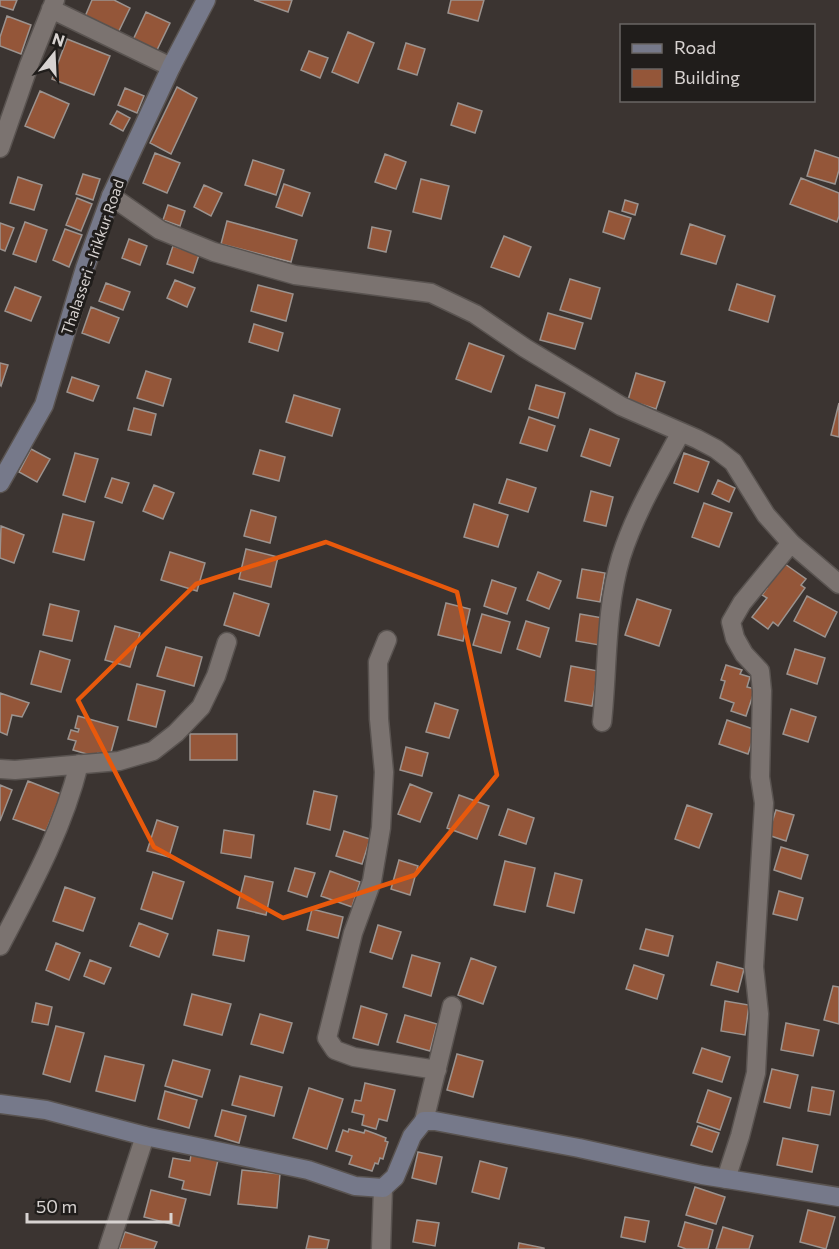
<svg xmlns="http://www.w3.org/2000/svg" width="839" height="1249" viewBox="0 0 839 1249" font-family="Commissioner,sans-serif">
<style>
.building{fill:#945639;stroke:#9b938f;stroke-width:1.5}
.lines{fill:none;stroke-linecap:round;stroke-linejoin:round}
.street-casing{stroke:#595350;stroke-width:21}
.secondary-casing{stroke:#595350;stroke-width:21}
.street{stroke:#7b7370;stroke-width:18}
.secondary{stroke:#76798a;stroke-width:18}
.marked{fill:none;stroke:#e8590c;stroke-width:4.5;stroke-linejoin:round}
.labels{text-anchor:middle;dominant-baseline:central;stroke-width:6;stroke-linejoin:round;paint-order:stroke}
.street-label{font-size:15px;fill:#d8d3d1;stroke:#201d1b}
</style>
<rect width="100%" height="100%" fill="#3b3431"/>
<path class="building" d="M0,0H17L13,10L0,6Z
M92,0H114L130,8L117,35L84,19Z
M254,0H292L288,12Z
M451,0H484L478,21L448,13Z
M146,12L170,23L156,52L133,40Z
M7,16L31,25L21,54L0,46V37Z
M348,32L374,43L358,83L332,72Z
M67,39L110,56L94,95L52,79Z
M406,43L425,49L417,75L398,69Z
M309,51L328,58L320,78L301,70Z
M177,87L197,98L171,154L150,143Z
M125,88L144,96L137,113L118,105Z
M40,91L69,104L54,138L25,126Z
M458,103L482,111L475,133L451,125Z
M117,111L130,118L123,131L110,124Z
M815,150L839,158V170L835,184L807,176Z
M155,153L180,163L167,193L143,183Z
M385,154L406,162L396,189L375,182Z
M253,160L284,170L276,195L245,185Z
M83,174L100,179L93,200L76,194Z
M18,177L42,185L34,210L10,203Z
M801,178L839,193V216L837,222L790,204Z
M421,179L449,186L441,219L413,212Z
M284,184L310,193L302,216L276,207Z
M204,185L222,193L211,216L194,207Z
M77,198L92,204L81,231L66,225Z
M625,200L638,204L635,215L622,211Z
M168,205L185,211L180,226L163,220Z
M609,211L631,218L624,239L603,232Z
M227,221L297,240L291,262L221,244Z
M25,222L47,230L36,262L13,254Z
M0,223L14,228L5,251L0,249Z
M690,224L725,236L716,264L681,254Z
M372,227L391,231L386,252L368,248Z
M65,229L82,235L69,267L53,260Z
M504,236L531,247L519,277L491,267Z
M129,239L147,246L140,265L122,258Z
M173,246L199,255L193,273L167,264Z
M570,279L600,288L591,319L560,310Z
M175,280L195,288L187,307L167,298Z
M106,283L130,292L123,310L99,301Z
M737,284L775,296L768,322L729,310Z
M258,285L293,294L286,321L251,311Z
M15,287L41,297L31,321L5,311Z
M91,307L119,318L109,343L82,333Z
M548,313L583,323L575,349L540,340Z
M254,324L283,333L278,351L249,342Z
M469,343L504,356L491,392L456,379Z
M0,363L8,365L1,386L0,385Z
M146,371L171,379L163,406L137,398Z
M636,373L665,382L656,409L628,400Z
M72,377L99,386L93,401L67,392Z
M536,385L565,393L558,418L529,409Z
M294,395L340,409L332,436L286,422Z
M839,403V437L831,435Z
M134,408L156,414L151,435L128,430Z
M529,417L555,426L547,451L520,443Z
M590,429L619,439L610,466L581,456Z
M31,449L50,459L37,482L19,472Z
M260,450L285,457L279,481L253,474Z
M75,453L98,459L85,502L63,495Z
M684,453L709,462L698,492L674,483Z
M112,478L129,483L122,503L105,497Z
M507,479L536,488L528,512L499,503Z
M718,480L735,488L729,502L712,494Z
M154,485L174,493L163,519L143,511Z
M591,491L613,497L606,526L584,521Z
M704,503L732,513L719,547L692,537Z
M474,504L508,515L498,547L464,537Z
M251,510L276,517L270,543L244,536Z
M63,514L94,522L84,560L53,552Z
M1,526L24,535L14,563L0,558Z
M246,549L278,557L271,587L239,579Z
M170,552L205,563L197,591L161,580Z
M785,564L806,579L801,585L805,588L778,626L773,622L768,629L752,617L767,598L762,595L767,588L764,586L774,573L777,575Z
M582,569L605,573L600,602L577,598Z
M538,572L561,581L549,609L527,600Z
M492,580L516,588L507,614L484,606Z
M234,593L269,604L259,636L224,625Z
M807,596L837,612L825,637L794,621Z
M637,599L671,610L659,646L625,635Z
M446,603L470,609L463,641L438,635Z
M50,604L79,611L72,641L43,635Z
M482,614L510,622L501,653L473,645Z
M580,614L603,618L599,645L576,641Z
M526,621L549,628L540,657L517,649Z
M115,626L140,633L130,667L105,660Z
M166,647L202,657L194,686L157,676Z
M795,649L825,658L817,684L787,674Z
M40,651L70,660L61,692L31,684Z
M726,665L742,670L740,674L750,677L747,687L755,689L746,716L731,711L734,703L720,698L725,681L721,680Z
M571,666L598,671L592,706L565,701Z
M137,684L165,691L156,727L128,720Z
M0,693L29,703L22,717L12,715L7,735L0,732Z
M435,703L458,710L449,738L426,732Z
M791,709L816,717L808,742L783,734Z
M78,716L118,727L110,756L98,753L97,757L73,750L76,741L68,739L71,730L78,732L79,729L75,728Z
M727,720L756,730L748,754L719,744Z
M190,734H237V760H190Z
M406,747L428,753L422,776L400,770Z
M28,781L61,794L46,831L13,819Z
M410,784L432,793L420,822L398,814Z
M0,785L12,790L0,821Z
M314,791L337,796L330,830L307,824Z
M459,795L489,806L477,839L447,828Z
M687,805L712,814L699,848L675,839Z
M508,809L534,818L526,844L499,835Z
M776,810L794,815L786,841L768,835Z
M157,820L178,827L169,857L147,851Z
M224,830L254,835L251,858L221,853Z
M344,831L370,839L362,864L336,856Z
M781,847L808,855L801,879L774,870Z
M399,860L418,866L410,895L391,889Z
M505,861L535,868L525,912L494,905Z
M295,868L315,873L307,897L288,891Z
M330,871L360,882L352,907L321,896Z
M153,872L184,882L172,919L141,909Z
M555,873L582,880L574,913L547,906Z
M245,876L273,882L266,915L237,908Z
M65,887L95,898L83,931L53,921Z
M779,891L803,898L797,920L773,914Z
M312,909L343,917L338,938L307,930Z
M139,923L168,934L159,957L130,946Z
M378,925L401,932L392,959L370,952Z
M646,929L673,936L668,956L640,949Z
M218,930L249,936L244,961L213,955Z
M56,943L80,953L69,980L46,970Z
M412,955L440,963L431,996L403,987Z
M471,958L496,967L483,1004L458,995Z
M90,960L111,968L104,984L84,976Z
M717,962L744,969L738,992L711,985Z
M634,965L664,975L657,999L626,989Z
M833,986L839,987V1024L824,1020Z
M192,994L231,1004L222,1035L184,1025Z
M725,1001L749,1005L745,1035L721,1031Z
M36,1003L52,1007L48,1025L32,1022Z
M361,1006L387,1014L378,1045L353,1038Z
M260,1014L292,1023L283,1053L251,1044Z
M405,1015L437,1024L430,1051L397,1042Z
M786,1023L819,1030L813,1056L781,1050Z
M56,1026L84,1033L70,1082L43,1074Z
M702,1048L730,1057L722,1082L693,1073Z
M457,1054L483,1061L473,1097L447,1090Z
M105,1056L144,1065L135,1101L96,1091Z
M173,1060L210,1070L202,1097L165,1086Z
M772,1069L798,1075L790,1108L764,1102Z
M240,1076L282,1087L274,1116L232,1105Z
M365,1083L395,1090L387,1121L379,1119L376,1129L362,1125L364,1115L352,1112L355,1100L361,1101Z
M812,1087L834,1091L830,1115L808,1111Z
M309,1088L343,1099L327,1149L293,1138Z
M708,1090L731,1098L720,1130L697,1122Z
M165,1091L197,1100L189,1128L158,1119Z
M222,1110L246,1116L239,1143L215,1136Z
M698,1126L719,1133L712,1152L691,1145Z
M349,1129L364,1133L365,1130L376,1134L386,1138L385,1141L388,1142L383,1159L380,1158L378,1164L375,1163L372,1171L349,1164L352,1156L336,1151L343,1130L348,1132Z
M783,1138L818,1145L812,1172L777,1165Z
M418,1152L442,1157L436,1184L412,1178Z
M191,1155L218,1160L210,1195L182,1189L184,1181L169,1177L173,1158L190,1161Z
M480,1161L507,1168L499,1199L472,1192Z
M242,1170L280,1174L277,1208L238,1204Z
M695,1187L725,1197L716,1224L686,1215Z
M151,1190L186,1199L179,1226L144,1217Z
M808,1210L835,1217L826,1249L800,1242Z
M625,1217L649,1221L645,1242L621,1237Z
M417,1220L439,1223L435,1246L413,1242Z
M685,1222L713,1230L708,1249H686L678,1246Z
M723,1227L753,1236L749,1249H716Z
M125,1232L157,1242L154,1249H119Z
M309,1236L329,1240L327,1249H306Z
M519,1243L544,1248V1249H518Z"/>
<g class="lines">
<defs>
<path id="street" d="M51,9L171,67
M0,148L29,65L55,0
M111,196L160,230L214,252L295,275L431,293L475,314L525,348L621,406L697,439L716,449L733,462L766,515L791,543L839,584
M387,640L378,662L379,719L384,772L381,828L372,881L353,933L327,1038L335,1050L354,1057L437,1070
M602,722C608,668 605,610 621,557C635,513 659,473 681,432
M0,769L15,770L119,761L153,751L176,733L201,707L216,676L227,642
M0,946C31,887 63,829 79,764
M424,1121L452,1006
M726,1179L740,1136L756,1073L759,1014L754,967L764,803L760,777L762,691L760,671L744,654L735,638L731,622L742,603L791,543
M108,1249L145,1136
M381,1249L383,1188"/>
<path id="secondary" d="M0,483L44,405L85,268L111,196L171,67L206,0
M0,1104L46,1110L145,1136L308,1170L355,1186L383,1188L395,1177L412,1136L424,1121H435L579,1148L702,1175L839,1197"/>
</defs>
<use href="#street" class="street-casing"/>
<use href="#secondary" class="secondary-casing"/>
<use href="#street" class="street"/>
<use href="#secondary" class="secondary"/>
</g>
<path class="marked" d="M326,542L457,592L497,775L415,875L283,918L154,847L78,700L196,584Z"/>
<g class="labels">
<g class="street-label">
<text transform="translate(92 257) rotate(-71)">Thalasseri - Irikkur Road</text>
</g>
</g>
<rect x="620" y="24" width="195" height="78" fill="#201d1b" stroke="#6a6664" stroke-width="1.5"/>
<rect x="632" y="44" width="30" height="9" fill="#76798a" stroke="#6a6664" stroke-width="1.5"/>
<text x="674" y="54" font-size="18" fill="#d8d3d1">Road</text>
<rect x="632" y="69" width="30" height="18" fill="#945639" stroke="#6a6664" stroke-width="1.5"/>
<text x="674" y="84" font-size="18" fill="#d8d3d1">Building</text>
<g transform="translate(54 54) rotate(18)" stroke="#201d1b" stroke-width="4.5" paint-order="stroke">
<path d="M0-4.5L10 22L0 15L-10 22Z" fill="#d8d3d1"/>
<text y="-9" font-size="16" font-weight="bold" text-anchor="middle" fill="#d8d3d1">N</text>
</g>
<path d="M27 1213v9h144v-9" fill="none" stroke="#d8d3d1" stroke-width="3"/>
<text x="36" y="1213" font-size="18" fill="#d8d3d1" stroke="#201d1b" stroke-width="4.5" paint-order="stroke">50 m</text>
</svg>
